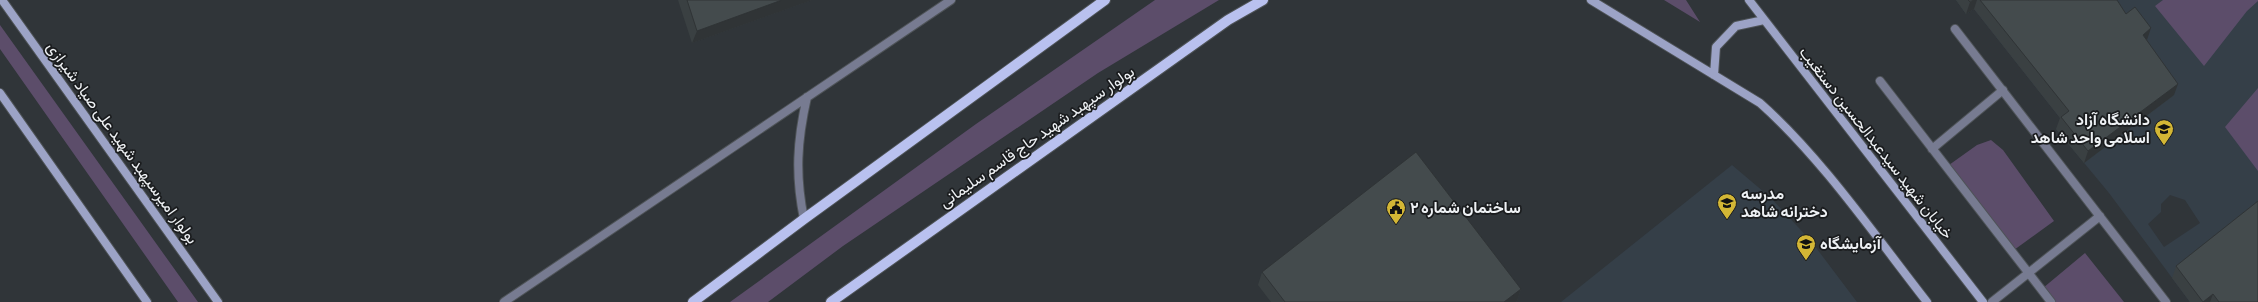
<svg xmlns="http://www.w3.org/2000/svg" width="2258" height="302" viewBox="0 0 2258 302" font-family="'Alegreya Sans',Vazirmatn,sans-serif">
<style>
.built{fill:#353f48;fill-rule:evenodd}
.green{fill:#5c4d6a}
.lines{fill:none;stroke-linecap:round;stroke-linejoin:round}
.minor-casing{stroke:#4e5357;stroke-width:10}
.tertiary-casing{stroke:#4e5357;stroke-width:10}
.secondary-casing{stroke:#4e5357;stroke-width:10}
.primary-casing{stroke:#4e5357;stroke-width:12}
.minor{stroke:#777b91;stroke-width:8}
.tertiary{stroke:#777b91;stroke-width:8}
.secondary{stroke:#9ca3c6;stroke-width:8}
.primary{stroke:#b9c1ef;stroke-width:10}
.wall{fill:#3a4042}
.shaded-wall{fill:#303436}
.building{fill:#444b4d;stroke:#303436}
.labels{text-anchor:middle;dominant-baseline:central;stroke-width:3.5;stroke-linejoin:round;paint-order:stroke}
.poi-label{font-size:16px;font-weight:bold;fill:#eef1f4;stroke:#1a1c1e;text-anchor:start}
.street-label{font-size:16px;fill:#eef1f4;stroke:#1a1c1e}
</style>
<rect width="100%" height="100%" fill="#303539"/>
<path class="built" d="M1956,0H2258V302H2190L2109,193L2056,129L2064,123L1974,9L1966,14ZM2170,195L2185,200L2200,223L2164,247L2148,224L2161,212V204Z
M1732,165L1771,198L1811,241L1857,302H1561Z"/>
<path class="green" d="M1155,0H1219L1098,73L843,246L768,302H730L976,124Z
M1664,0H1686L1700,22Z
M2163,0H2258V1L2247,11L2204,66L2155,6Z
M0,25L198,302H178L0,49Z
M2258,88V171L2225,127Z
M1991,140L2003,150L2054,221L2014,250L1949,165L1977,145Z
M2085,253L2124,302H2055L2043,288Z"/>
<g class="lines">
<defs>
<path id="minor" d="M1955,29L2166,302
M1880,81L2051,302
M1932,149L2003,90
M1992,302L2100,216"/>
<path id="tertiary" d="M804,219C795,175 797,141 807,97
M504,302L951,0"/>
<path id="secondary" d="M2,0L218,302
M1591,0L1760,103C1821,157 1876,237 1927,302
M1749,0L1983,302
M1714,75L1716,47L1736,26L1764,20
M0,93L147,302"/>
<path id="primary" d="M693,302L804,219L1105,0
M831,302L1228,20L1263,0"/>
</defs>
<use href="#minor" class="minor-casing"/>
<use href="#tertiary" class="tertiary-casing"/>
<use href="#secondary" class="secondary-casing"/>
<use href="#primary" class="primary-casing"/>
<use href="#minor" class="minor"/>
<use href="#tertiary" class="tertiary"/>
<use href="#secondary" class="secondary"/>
<use href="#primary" class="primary"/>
</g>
<path class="wall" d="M678,0H812L692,43Z
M1956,0H2117L2126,14L2147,40L2174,95L2084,163L2056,129L2060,118L1974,9L1966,14Z
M2176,266L2258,302H2190L2172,278Z
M1262,272L1521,289L1517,301L1516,302H1271L1258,285Z"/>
<path class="shaded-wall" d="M782,0H812L692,43L697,31Z
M1974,0H1977L1974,9L1966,14L1970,2Z
M2151,28L2147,40L2143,35Z
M2178,84L2174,95L2084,163L2088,151Z
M1521,289L1517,301L1516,302H1504Z
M2213,294L2210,302H2203Z"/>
<path class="building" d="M687,0H782L697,31Z
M1968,0H1974L1970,2Z
M1980,0H2117L2126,14L2135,7L2151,28L2143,35L2178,84L2088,151L2061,117L2069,111Z
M1416,152L1521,289L1504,302H1285L1262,272Z
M2258,201V302H2219L2213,294L2203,302L2176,266Z"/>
<defs>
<symbol id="university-pin" viewBox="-11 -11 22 30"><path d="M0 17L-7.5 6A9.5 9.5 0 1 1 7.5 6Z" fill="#d3b635" stroke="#1a1c1e"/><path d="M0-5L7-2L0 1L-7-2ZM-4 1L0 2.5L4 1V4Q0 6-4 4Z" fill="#111"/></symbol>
<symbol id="school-pin" viewBox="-11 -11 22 30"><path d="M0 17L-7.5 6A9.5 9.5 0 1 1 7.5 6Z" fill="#d3b635" stroke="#1a1c1e"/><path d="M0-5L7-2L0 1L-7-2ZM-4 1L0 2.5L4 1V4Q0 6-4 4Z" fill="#111"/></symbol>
<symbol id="civic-pin" viewBox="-11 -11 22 30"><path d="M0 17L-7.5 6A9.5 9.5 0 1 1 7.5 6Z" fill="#d3b635" stroke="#1a1c1e"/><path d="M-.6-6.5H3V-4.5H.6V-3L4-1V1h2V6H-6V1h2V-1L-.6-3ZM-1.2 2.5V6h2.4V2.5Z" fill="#111"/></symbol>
</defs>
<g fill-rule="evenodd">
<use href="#university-pin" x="2153" y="118" width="22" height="30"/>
<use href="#school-pin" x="1716" y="192" width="22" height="30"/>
<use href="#civic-pin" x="1385" y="197" width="22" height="30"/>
<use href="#school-pin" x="1795" y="233" width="22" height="30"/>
</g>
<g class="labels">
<g class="poi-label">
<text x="2150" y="120" text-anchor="end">دانشگاه آزاد<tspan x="2150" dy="18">اسلامی واحد شاهد</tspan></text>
<text x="1741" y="194">مدرسه<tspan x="1741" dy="18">دخترانه شاهد</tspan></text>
<text x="1410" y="208">ساختمان شماره ۲</text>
<text x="1820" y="244">آزمایشگاه</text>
</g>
<g class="street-label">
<text transform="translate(1037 137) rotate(-35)">بولوار سپهبد شهید حاج قاسم سلیمانی</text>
<text transform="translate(122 143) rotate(54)">بولوار امیرسپهبد شهید علی صیاد شیرازی</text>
<text transform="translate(1876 143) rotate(52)">خیابان شهید سیدعبدالحسین دستغیب</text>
</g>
</g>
</svg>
